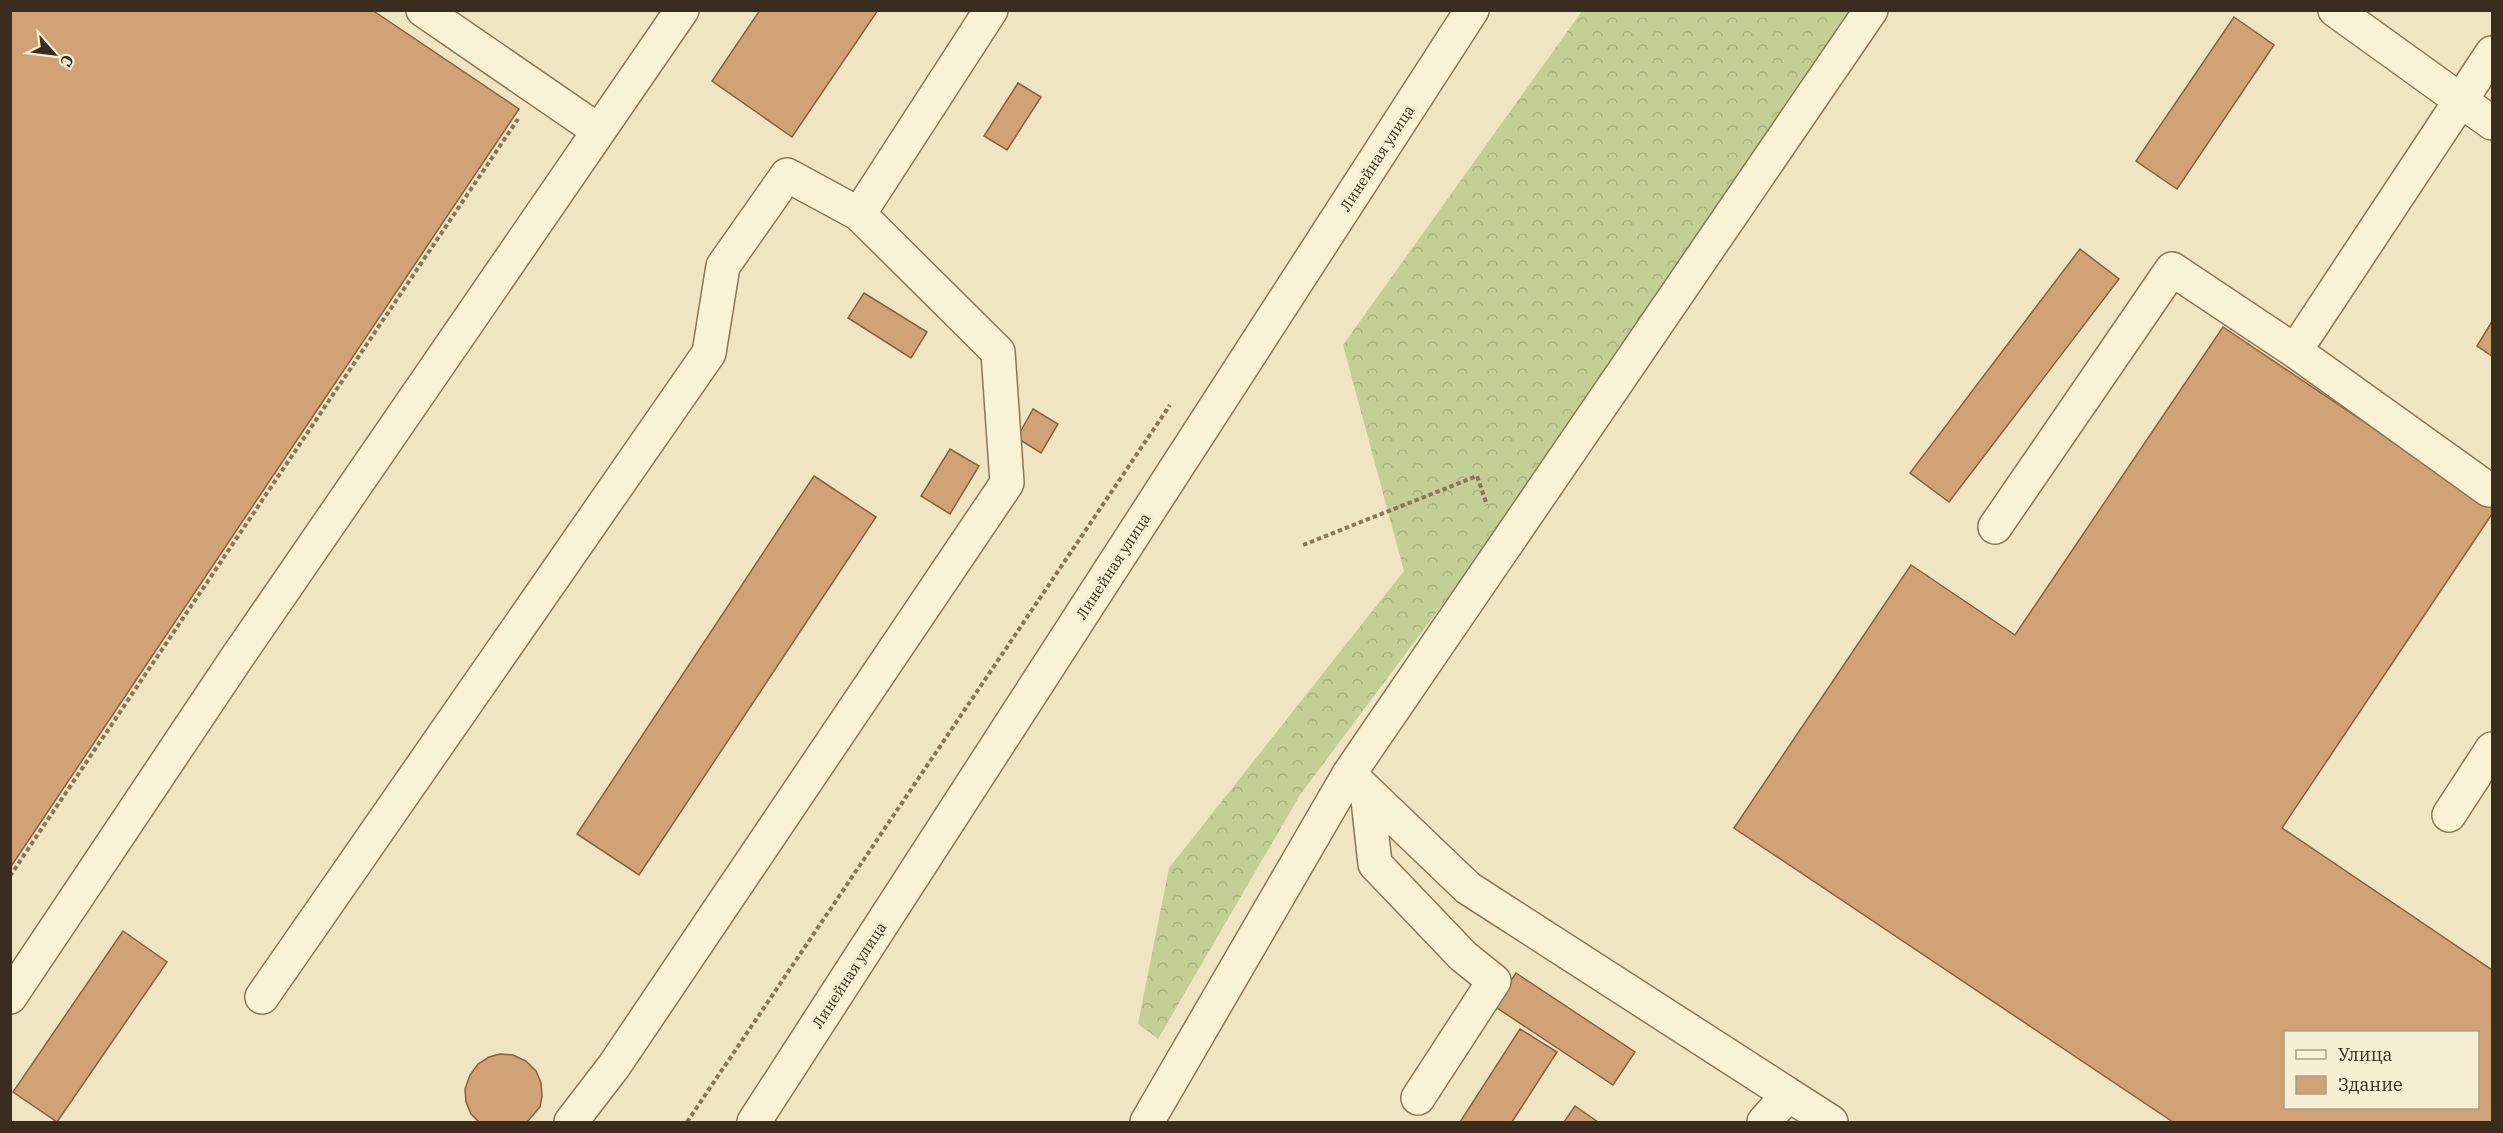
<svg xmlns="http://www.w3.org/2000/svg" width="2503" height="1133" viewBox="0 0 2503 1133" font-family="'IBM Plex Serif',serif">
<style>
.forest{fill:url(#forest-crowns)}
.building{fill:#d0a276;stroke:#8b613d;stroke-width:1.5;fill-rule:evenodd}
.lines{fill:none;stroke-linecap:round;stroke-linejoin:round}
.minor-casing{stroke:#8b7758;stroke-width:36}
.path{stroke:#8b7758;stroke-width:4;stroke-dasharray:4.5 3;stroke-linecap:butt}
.minor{stroke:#faf2d5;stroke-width:33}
.labels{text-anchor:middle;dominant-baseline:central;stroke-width:6;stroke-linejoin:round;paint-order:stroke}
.street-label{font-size:15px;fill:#3a2d1d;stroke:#f7efd2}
</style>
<defs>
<pattern id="forest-crowns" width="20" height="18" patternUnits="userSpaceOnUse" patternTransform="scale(1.5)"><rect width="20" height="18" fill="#c4cf95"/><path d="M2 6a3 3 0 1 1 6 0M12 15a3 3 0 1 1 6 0" fill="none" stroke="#a9b280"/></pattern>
</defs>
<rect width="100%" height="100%" fill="#f0e5c2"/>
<path class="forest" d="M1582,11H1886L1300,795L1158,1039L1138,1024L1169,868L1404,571L1343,345Z"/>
<path class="building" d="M10,10H372L519,109L10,868Z
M760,10H878L792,137L712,81Z
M2234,17L2274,45L2177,189L2136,161Z
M1018,83L1041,97L1007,150L984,136Z
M2080,249L2119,279L1949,502L1910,473Z
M864,293L927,332L911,358L848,318Z
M2491,323L2492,324V356L2477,346Z
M2223,327L2492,508V514L2282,828L2492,970V1122H2173L1734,828L1911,565L2015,635ZM2286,1032H2478V1108H2286Z
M1033,409L1058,424L1041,453L1017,438Z
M950,449L979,466L950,514L921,496Z
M814,476L876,517L639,875L577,834Z
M123,931L167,962L57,1122L13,1092Z
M1516,973L1635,1052L1613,1085L1494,1006Z
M1520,1029L1557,1052L1512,1122H1460Z
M500,1054L513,1055L526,1061L536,1071L541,1083L542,1096L540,1107L527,1122H479L471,1114L466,1102L465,1089L470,1075L478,1064L489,1057Z
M1575,1106L1598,1122H1564Z"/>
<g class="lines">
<defs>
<path id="minor" d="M423,10L599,131
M2335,10L2492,123
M2295,351L2489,490
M1995,527L2172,269L2295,351L2492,53
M1367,791L1375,864L1463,956L1494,981L1418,1098
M2449,815L2492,749
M10,997L236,659L682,10
M262,997L709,353L723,266L787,175L859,214L991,10
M571,1122L614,1066L1007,483L998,352L859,214
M754,1122L1472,10
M1147,1122L1349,774
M1764,1122L1788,1095
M1831,1122L1468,888L1349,774L1871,10"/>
</defs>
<use href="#minor" class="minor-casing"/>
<path class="path" d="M1303,545L1477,476L1487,505
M10,876L518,119
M687,1122L1170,405"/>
<use href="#minor" class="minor"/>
</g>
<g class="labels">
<g class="street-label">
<text transform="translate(1377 158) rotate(-57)">Линейная улица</text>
<text transform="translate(1113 566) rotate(-57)">Линейная улица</text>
<text transform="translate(849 975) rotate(-57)">Линейная улица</text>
</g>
</g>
<rect width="2503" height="1133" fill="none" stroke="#3a2d1d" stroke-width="24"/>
<rect x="2284" y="1031" width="195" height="78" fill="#f7efd2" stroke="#aba18a" stroke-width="1.5"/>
<rect x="2296" y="1050" width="30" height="9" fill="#faf2d5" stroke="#aba18a" stroke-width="1.5"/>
<text x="2338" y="1061" font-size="18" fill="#3a2d1d">Улица</text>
<rect x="2296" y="1076" width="30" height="18" fill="#d0a276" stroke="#aba18a" stroke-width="1.5"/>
<text x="2338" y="1091" font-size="18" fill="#3a2d1d">Здание</text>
<g transform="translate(54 54) rotate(118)" stroke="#f7efd2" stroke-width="4.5" paint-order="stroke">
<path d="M0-4.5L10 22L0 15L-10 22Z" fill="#3a2d1d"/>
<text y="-9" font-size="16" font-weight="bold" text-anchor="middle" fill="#3a2d1d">С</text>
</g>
</svg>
